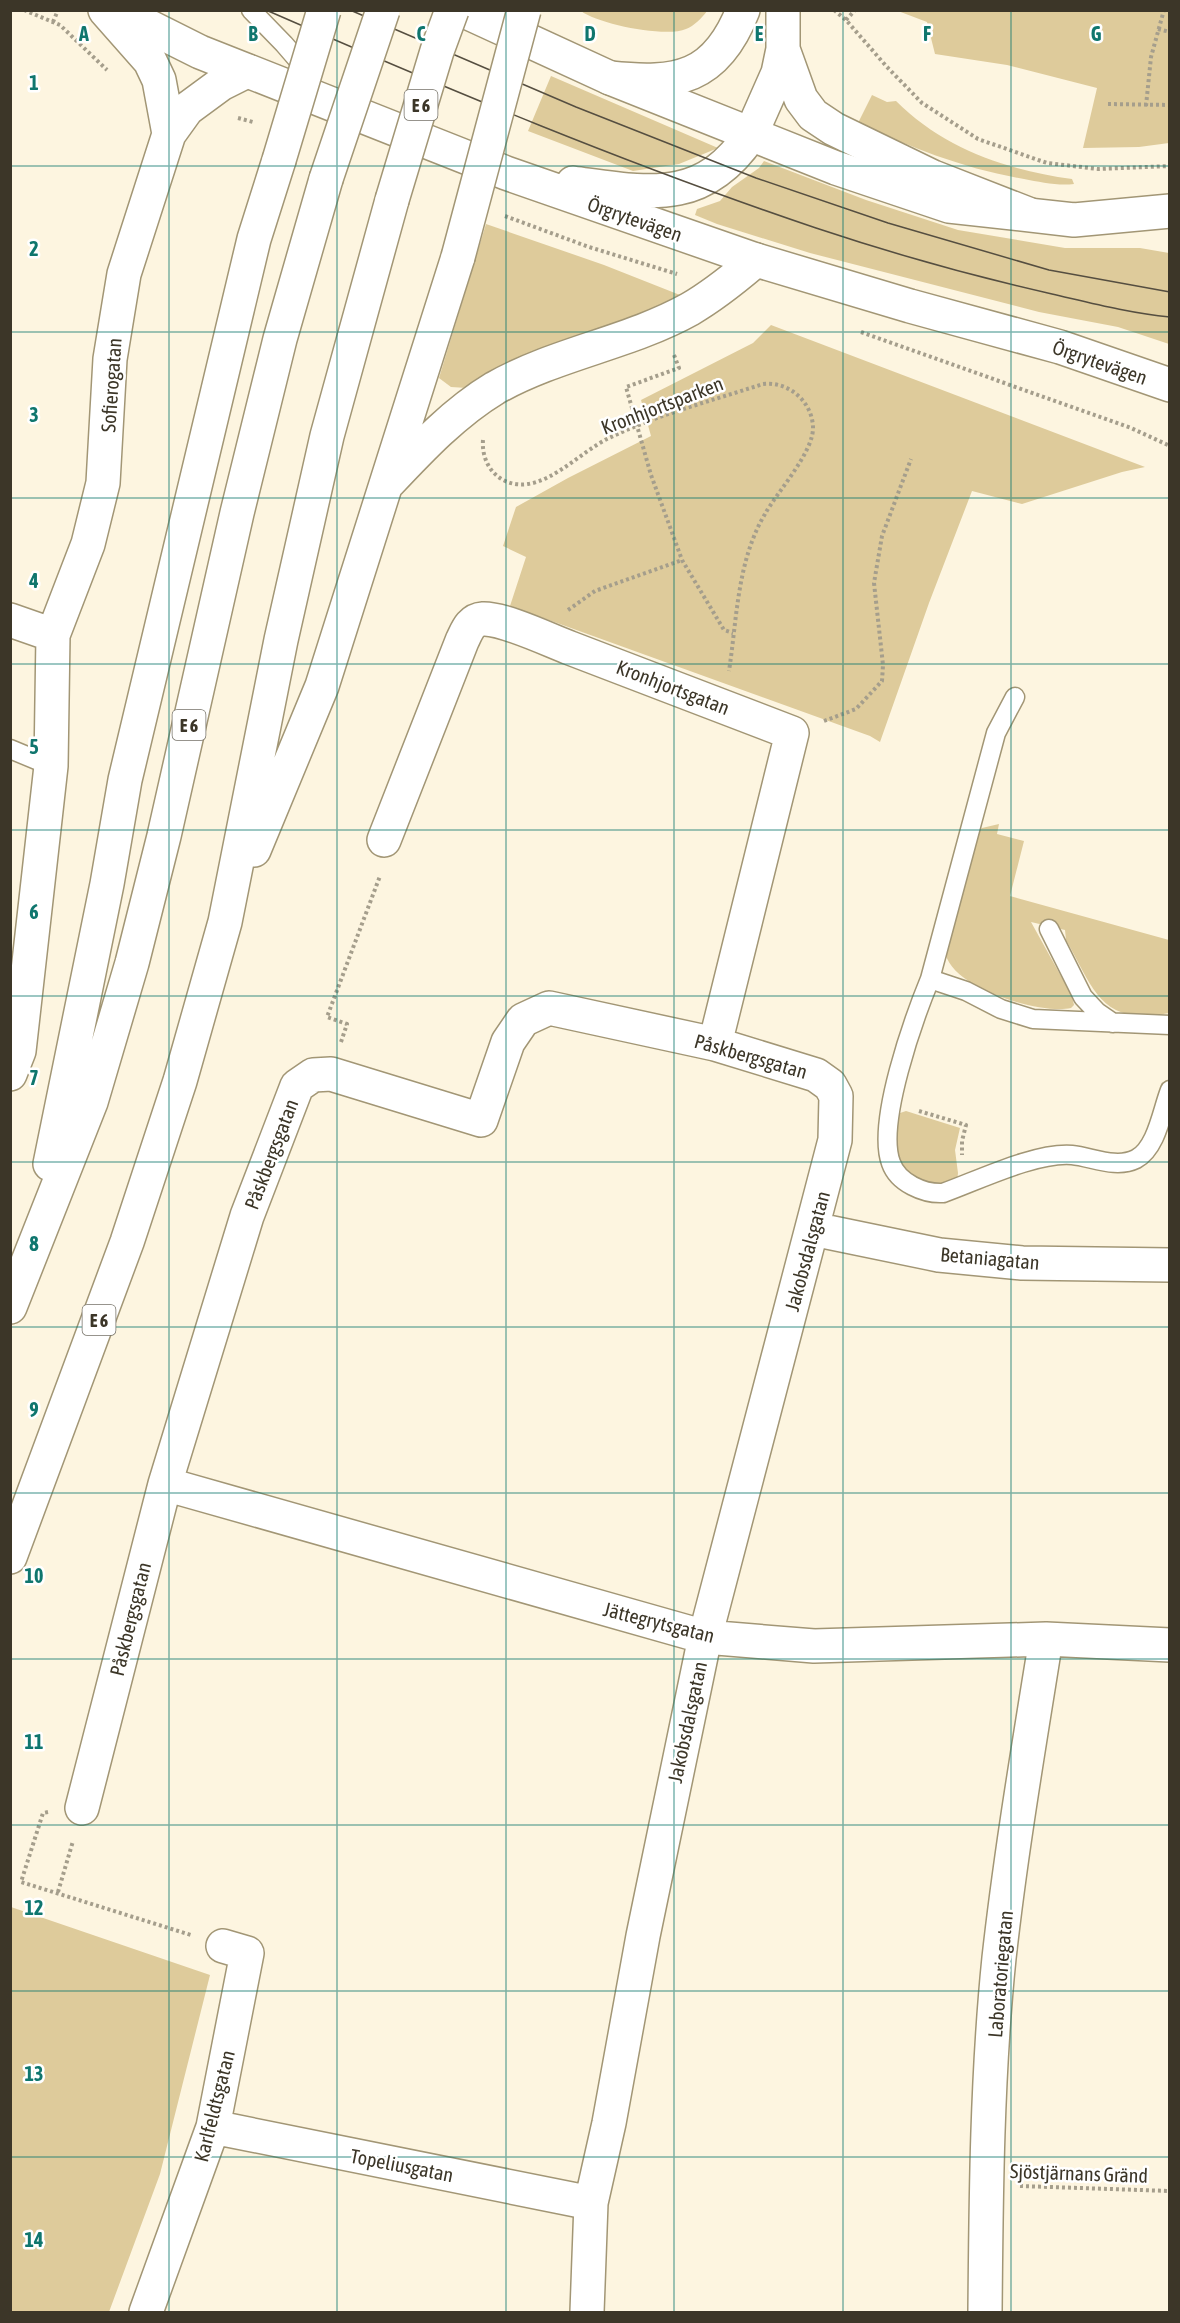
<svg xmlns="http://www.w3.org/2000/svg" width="1180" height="2323" viewBox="0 0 1180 2323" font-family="'Asap Condensed',sans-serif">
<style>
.green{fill:#decb9b}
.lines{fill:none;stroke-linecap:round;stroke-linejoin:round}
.service-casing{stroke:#a29675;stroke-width:21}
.minor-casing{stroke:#a29675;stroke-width:36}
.secondary-casing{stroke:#a29675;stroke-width:36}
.motorway-casing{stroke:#a29675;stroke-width:36}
.path{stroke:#a59e8c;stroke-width:4;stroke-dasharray:3 3;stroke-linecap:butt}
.service{stroke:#fff;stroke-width:18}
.minor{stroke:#fff;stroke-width:33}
.secondary{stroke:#fff;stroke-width:33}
.motorway{stroke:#fff;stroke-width:33}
.tram{stroke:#554e40;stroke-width:1.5}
.motorway-bridge-casing{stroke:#a29675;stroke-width:36;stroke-linecap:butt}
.motorway-bridge{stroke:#fff;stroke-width:33}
.grid{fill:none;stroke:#0f766e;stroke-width:1.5;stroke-opacity:0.55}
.labels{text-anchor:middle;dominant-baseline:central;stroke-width:5;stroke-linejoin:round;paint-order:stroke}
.shield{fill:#fff;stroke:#767268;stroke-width:1.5}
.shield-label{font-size:18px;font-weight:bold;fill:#3c3628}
.street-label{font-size:20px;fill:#3c3628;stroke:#fff}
.grid-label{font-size:20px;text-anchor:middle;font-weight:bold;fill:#0f766e;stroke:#fff;stroke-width:5;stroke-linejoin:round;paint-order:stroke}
</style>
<rect width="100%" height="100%" fill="#fdf5e0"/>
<path class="green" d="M581,11H707C702,18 694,26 686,29C666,38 598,24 581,11Z
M898,11H1169V143L1139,147L1083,148L1097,88L1007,65L935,54L927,22Z
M551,76L718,148L679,164L633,171L528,131Z
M872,95L887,102L896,101C944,149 1007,170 1072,179L1074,184C1058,186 1040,182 1024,179C965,169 912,148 858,123Z
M764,161L866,200L958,230L1065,248H1140L1169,253V344L1118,327L1039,312L810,253L717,224L695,215L697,209L720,201L732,187L759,168Z
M486,224L604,265L680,295L640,318L467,388L451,387L439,378Z
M771,325L1145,467L1122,472L1022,504L972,491L929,603L880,742L870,736L510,606L526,557L503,546L516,507L568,478L651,436L641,400L753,343Z
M999,824L997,834L1024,841L1010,896L1169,940V1013C1101,1026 1095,991 1066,940L1065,930L1031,922L1072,996L1074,1005L1071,1008C1040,1015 947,987 945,950L977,832L982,828Z
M906,1111L960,1128L955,1150L958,1173L957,1182C930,1192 899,1179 895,1148C894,1137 897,1125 897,1114Z
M11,1907L210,1975L160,2174L109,2312H11Z"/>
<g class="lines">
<defs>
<path id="service" d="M251,10L284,44L309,73
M1015,697L996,733L930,979C914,1018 876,1123 891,1163C898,1183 924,1194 943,1193C979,1180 1036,1152 1072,1155C1092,1157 1116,1169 1136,1159C1157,1148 1162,1110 1170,1090
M10,749L51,766
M1049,929L1083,997L1097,1012L1113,1023
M930,979L966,991L1001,1009L1033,1019L1170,1025"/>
<path id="minor" d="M105,10L150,61L159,80L169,134
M10,620L53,635
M384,840L462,641C467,631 470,620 483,619C503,618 549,640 570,648C644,676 718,705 792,733L715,1044
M10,1074L19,1051L51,766L53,635L88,544L103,483L110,359L124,274L169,134L187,109L221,84L247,71
M813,1229L939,1255L1022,1263L1170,1265
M165,1484L705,1637L814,1646L1046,1639L1170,1645
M82,1808L165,1484L247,1216L297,1086L313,1075L331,1074L481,1120L508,1042L523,1020L549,1008L715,1044L816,1075L830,1085L836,1096L835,1140L705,1637L643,1936L609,2123L591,2203L587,2312
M213,2127L591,2203
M146,2312L213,2127L247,1953L223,1946
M985,2312C986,2195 987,2076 999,1958C1011,1851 1029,1745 1046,1639"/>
<path id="secondary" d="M116,10L200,52L506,173L756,260L910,306L1060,347L1170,385
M462,10L610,78L836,168L949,206L1074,220L1170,211
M573,183C649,193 703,206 751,134"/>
<path id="motorway" d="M783,49L801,99L813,115L834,129L933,177L1028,214
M610,78C677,85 716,79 743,10
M751,134L778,73L783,49V10
M389,482C421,448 455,412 495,388C557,353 629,343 690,309C714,295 735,278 756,260
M254,850L322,686L458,257
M50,1164L107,884L125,780L254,239L279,160
M10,1307L91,1102L132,963L164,836L237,513L280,339L326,179
M10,1557L127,1242L180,1081L225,922L281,640L327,436L392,200"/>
</defs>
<use href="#service" class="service-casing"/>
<use href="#minor" class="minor-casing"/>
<use href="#secondary" class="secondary-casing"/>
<use href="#motorway" class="motorway-casing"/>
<path class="path" d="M24,10L60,25L107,70
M834,10L846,20L887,67L922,103L978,139L1047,163L1098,169L1170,166
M846,20L855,10
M53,22L58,10
M1158,29L1170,32
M1108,104L1170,105
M1146,106L1151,57L1164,10
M238,118L253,122
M505,216L589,247L677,274
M861,332L1131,428L1170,446
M674,355L679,368L626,387L651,475L682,560L724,630L733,633
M483,440C481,466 500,488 528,484C555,480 582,452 607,439C656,415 711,401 763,384C788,381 812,401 813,427C814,452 777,492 765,514C737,561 737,619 729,671
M568,610L595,591L682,560
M824,721L856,709L882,681L883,665L874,583L882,536L911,459
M341,1042L347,1024L327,1017L380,876
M919,1111L966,1125L962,1141V1155
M48,1812L43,1813L21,1882L191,1935
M58,1892L73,1841
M1020,2186L1170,2191"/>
<use href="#service" class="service"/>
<use href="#minor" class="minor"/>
<use href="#secondary" class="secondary"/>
<use href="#motorway" class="motorway"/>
<path class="tram" d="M266,10C447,89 629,165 816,228C894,254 972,276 1052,294C1091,303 1129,313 1170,317
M350,10L576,107L756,178L888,223L1049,270L1170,292"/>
<defs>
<path id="motorway-bridge" d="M279,160L324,10
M326,179L383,10
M392,200L437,51L452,10
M458,257L524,10"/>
</defs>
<use href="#motorway-bridge" class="motorway-bridge-casing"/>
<use href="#motorway-bridge" class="motorway-bridge"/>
</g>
<path class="grid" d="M169,10V2312M337,10V2312M506,10V2312M674,10V2312M843,10V2312M1011,10V2312M10,166H1170M10,332H1170M10,498H1170M10,664H1170M10,830H1170M10,996H1170M10,1162H1170M10,1327H1170M10,1493H1170M10,1659H1170M10,1825H1170M10,1991H1170M10,2157H1170"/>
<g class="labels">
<g class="shield">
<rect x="404.5" y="90" width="33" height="30" rx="4.5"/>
<rect x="172.5" y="710" width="33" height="30" rx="4.5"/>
<rect x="82.5" y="1305" width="33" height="30" rx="4.5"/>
</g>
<g class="shield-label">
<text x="421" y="105">E 6</text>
<text x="189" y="725">E 6</text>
<text x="99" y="1320">E 6</text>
</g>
<g class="street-label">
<text transform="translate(635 219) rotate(19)">Örgrytevägen</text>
<text transform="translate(1100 362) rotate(19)">Örgrytevägen</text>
<text transform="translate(111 385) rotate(-86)">Sofierogatan</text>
<text transform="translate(662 405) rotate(-21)">Kronhjortsparken</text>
<text transform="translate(673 687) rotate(21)">Kronhjortsgatan</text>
<text transform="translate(751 1056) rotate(16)">Påskbergsgatan</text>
<text transform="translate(271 1154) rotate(-69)">Påskbergsgatan</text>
<text transform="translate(807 1251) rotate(-75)">Jakobsdalsgatan</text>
<text transform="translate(990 1258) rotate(5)">Betaniagatan</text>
<text transform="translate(130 1619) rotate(-76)">Påskbergsgatan</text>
<text transform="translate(659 1622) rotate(14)">Jättegrytsgatan</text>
<text transform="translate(687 1722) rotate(-78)">Jakobsdalsgatan</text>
<text transform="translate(1000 1974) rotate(-85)">Laboratoriegatan</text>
<text transform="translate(214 2106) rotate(-76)">Karlfeldtsgatan</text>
<text transform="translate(402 2165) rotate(11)">Topeliusgatan</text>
<text transform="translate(1079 2173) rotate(2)">Sjöstjärnans Gränd</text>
</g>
</g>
<g class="grid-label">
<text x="84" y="41">A</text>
<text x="253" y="41">B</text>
<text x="421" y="41">C</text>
<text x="590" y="41">D</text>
<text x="759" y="41">E</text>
<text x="927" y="41">F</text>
<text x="1096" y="41">G</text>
<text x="34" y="90">1</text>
<text x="34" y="256">2</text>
<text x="34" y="422">3</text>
<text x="34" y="588">4</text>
<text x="34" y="754">5</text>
<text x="34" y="919">6</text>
<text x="34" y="1085">7</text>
<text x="34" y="1251">8</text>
<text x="34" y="1417">9</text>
<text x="34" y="1583">10</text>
<text x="34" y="1749">11</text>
<text x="34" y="1915">12</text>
<text x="34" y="2081">13</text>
<text x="34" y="2247">14</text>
</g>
<rect width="1180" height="2323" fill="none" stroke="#3c3628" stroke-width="24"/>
</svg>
